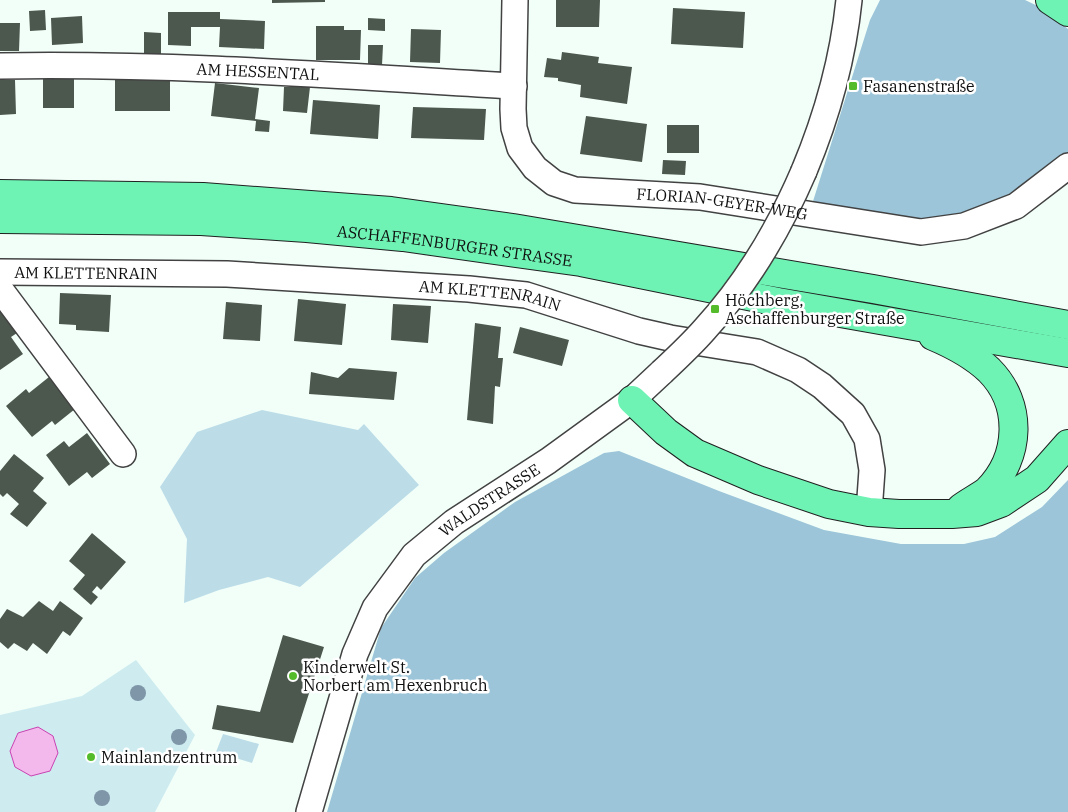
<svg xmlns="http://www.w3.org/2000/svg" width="1068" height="812" viewBox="0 0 1068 812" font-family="'IBM Plex Serif',serif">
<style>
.green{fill:#bcdde8}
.forest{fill:#9cc5d9}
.pitch{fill:#ceecf0}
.water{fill:#f4b9ec;stroke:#c942b2}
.building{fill:#4c584e}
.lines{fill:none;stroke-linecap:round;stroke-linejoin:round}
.minor-casing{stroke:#424242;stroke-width:28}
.primary-casing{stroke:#202020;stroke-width:30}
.minor{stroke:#fff;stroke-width:25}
.primary{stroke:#6ef3b4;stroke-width:28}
.minor-bridge-casing{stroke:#424242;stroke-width:28;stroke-linecap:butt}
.minor-bridge{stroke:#fff;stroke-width:25}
.tree{fill:#7f95a8}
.poi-dot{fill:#54bc2b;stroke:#fff;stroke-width:2}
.labels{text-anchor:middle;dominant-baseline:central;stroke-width:5;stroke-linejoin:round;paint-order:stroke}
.street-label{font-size:16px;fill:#0f0f0f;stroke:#fff}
.poi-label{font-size:16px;fill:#0f0f0f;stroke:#fff;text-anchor:start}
</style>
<rect width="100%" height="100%" fill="#f2fff9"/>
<path class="green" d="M262,410L358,430L364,424L419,485L300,587L268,577L219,590L184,603L187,539L160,487L197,432Z
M223,734L259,744L252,763L216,752Z"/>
<path class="forest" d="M880,0H1025L1044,9L1068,29V166L964,226L809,214L870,20Z
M619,451L719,491L824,530L901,544H964L995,537L1042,507L1068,480V812H327L381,628L415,578L444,553L515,502L604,453Z"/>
<path class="pitch" d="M136,660L195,735L155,812H0V715L82,696Z"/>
<path class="water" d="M38,727L53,736L58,753L50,771L31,776L15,767L10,751L18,733Z"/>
<path class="building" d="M272,0H325V2L272,3Z
M556,0H600L599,27H556Z
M673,8L745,12L743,48L671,44Z
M45,10L46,30L30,31L29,11Z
M168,12H220V19L265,21L264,49L219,47L220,27H191V46L168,45Z
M82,16L83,43L52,45L51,18Z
M368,18L385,19V31L368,30Z
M0,23H20L19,51H0Z
M316,26H344V30H361L360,60H316Z
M411,29L441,30L440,63L410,62Z
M144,32L161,33V54H144Z
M368,45H383L382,65H368Z
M562,52L599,57L598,63L632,67L627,104L580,97L581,85L558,81V78L544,77L547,58L561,60Z
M43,75H74V108H43Z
M115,77H170V111H115Z
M0,80H15L16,114L0,115Z
M215,83L259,88L255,119L270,121L269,132L255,131L256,121L211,116Z
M284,87H310L307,113L283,111Z
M313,100L380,105L378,139L310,134Z
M413,107L486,109L484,140L411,138Z
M586,116L647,124L642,162L580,154Z
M667,125H699V153H667Z
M663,160L686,161L685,175L662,174Z
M60,293L111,295L109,332L76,330V325L59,324Z
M298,299L346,304L342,345L294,341Z
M226,302L262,305L260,341L223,339Z
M393,304L431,306L428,343L391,340Z
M0,309L17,333L11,337L23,354L0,370Z
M475,323L501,327L498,358H503L500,387L495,386L493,424L467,420Z
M520,327L569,340L562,366L513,353Z
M349,368L397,372L394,400L309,394L311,372L338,378Z
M49,377L75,409L55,425L52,421L32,437L6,406L26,389L29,393Z
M87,433L110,464L92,478L87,472L69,486L46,455L64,441L69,447Z
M14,454L44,478L33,491L47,503L27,527L10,514L19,504L7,493L3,497L0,494V471Z
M92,533L126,562L101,590L97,586L92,592L98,597L91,605L73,589L85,575L69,561Z
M39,601L53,611L60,601L83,618L70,636L63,631L47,654L33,643L27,651L14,643L8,649L0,642V619L7,609L23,617Z
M283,635L324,647L293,743L212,729L217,705L260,712Z"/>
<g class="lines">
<defs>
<g id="minor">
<path id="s1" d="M515,0L513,109L514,128L520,148L535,168L554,183L575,190L700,197L921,232L964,226L1016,206L1068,166"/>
<path id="s2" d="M0,66C171,63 343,76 514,86"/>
<path d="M804,171C827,116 843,59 849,0"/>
<path id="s3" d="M0,272L227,274L469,289L526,295L639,331L670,338L757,352L798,370L822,386L853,414L867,439L872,470L869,512"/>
<path d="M0,289L123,454"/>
<path id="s4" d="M309,812L355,654L375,608L414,555L454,522L548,461L632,400L662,372"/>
</g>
<g id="primary">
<path d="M1050,0L1068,12"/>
<path d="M0,194L203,197L391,211L513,228L873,289L1068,325"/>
<path id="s5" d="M0,219L201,221L307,228L403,237L581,262L778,302L1068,353"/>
<path d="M933,336C952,344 973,355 989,370C1023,404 1021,457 987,491C979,497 969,502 961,508"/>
<path d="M632,400L666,432L695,453L758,480L829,504L869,512L899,514H952L977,512L1001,503L1037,479L1068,444"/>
</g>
</defs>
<use href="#minor" class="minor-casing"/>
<use href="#primary" class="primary-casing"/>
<use href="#minor" class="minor"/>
<use href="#primary" class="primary"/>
<defs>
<path id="minor-bridge" d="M662,372C677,358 692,344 705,329C747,283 780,227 804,171"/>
</defs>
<use href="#minor-bridge" class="minor-bridge-casing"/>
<use href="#minor-bridge" class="minor-bridge"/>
</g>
<g class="tree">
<circle cx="138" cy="693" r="8"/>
<circle cx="179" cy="737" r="8"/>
<circle cx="102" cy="798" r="8"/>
</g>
<g class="poi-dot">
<rect x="848" y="81" width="10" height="10" rx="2.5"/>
<rect x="710" y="304" width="10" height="10" rx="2.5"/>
<circle cx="293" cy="676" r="5"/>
<circle cx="91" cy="757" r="5"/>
</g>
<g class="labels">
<g class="street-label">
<text stroke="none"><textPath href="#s2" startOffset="258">AM HESSENTAL</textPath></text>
<text stroke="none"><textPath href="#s1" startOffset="368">FLORIAN-GEYER-WEG</textPath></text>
<text stroke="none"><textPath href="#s5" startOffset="456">ASCHAFFENBURGER STRASSE</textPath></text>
<text stroke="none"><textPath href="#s3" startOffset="86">AM KLETTENRAIN</textPath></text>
<text stroke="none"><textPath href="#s3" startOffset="491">AM KLETTENRAIN</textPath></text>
<text stroke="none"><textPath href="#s4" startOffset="374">WALDSTRASSE</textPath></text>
</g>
<g class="poi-label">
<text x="863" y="86">Fasanenstraße</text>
<text x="725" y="300">Höchberg,<tspan x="725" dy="18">Aschaffenburger Straße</tspan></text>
<text x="303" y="667">Kinderwelt St.<tspan x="303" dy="18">Norbert am Hexenbruch</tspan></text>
<text x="101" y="757">Mainlandzentrum</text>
</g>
</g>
</svg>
